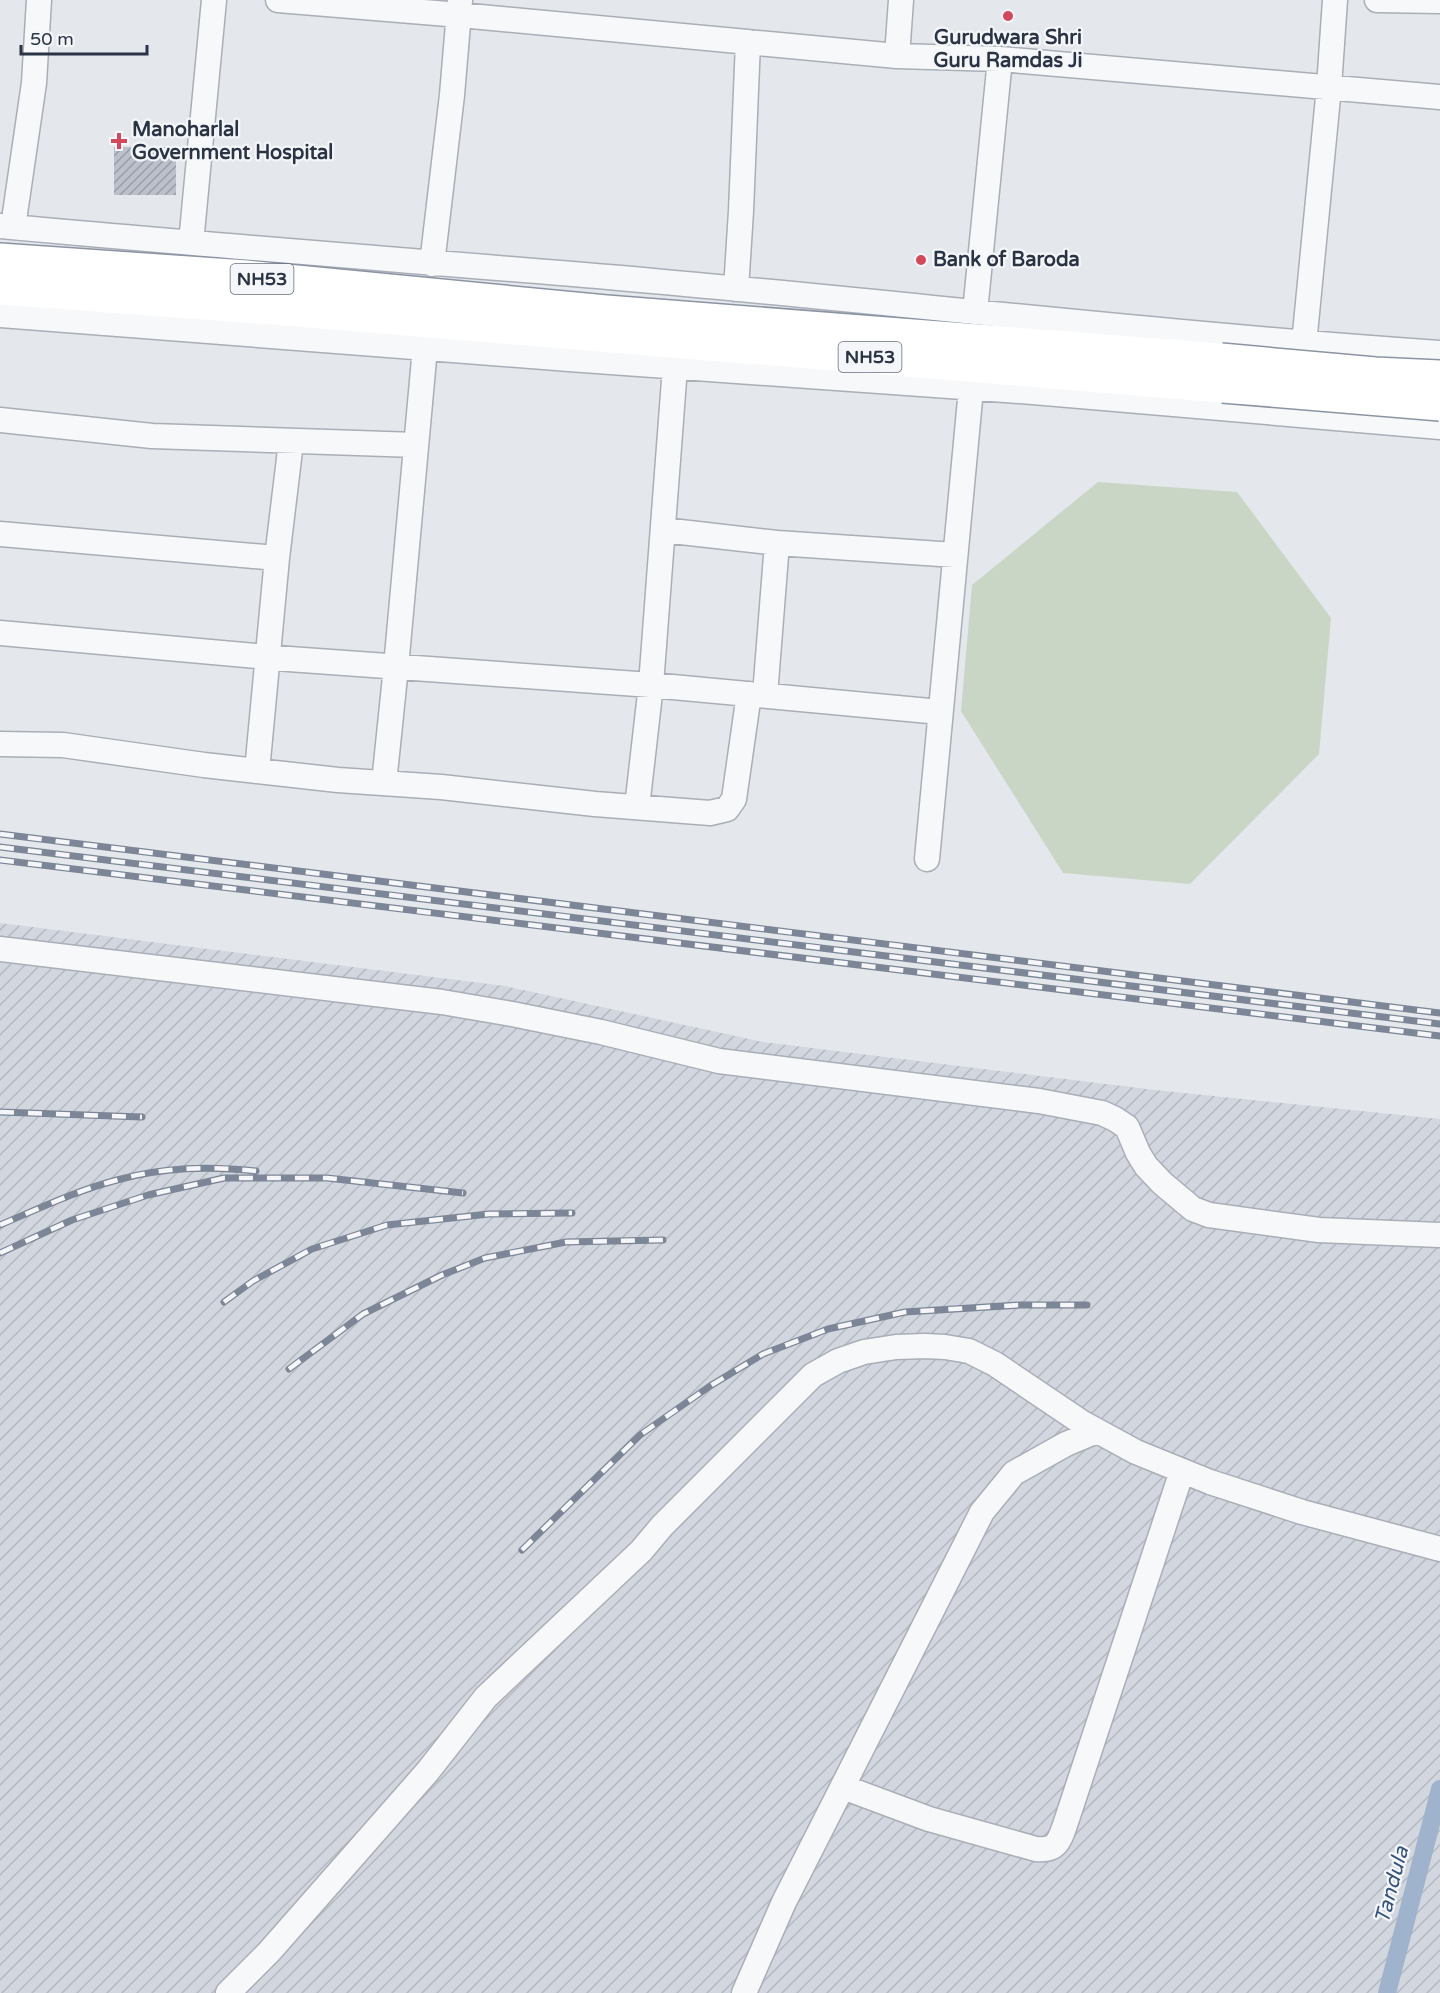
<svg xmlns="http://www.w3.org/2000/svg" width="1440" height="1993" viewBox="0 0 1440 1993" font-family="'Varela Round',sans-serif">
<style>
.industrial{fill:url(#industrial-furrows)}
.garden{fill:#c9d6c5}
.lines{fill:none;stroke-linecap:round;stroke-linejoin:round}
.canal{stroke:#9fb4cc;stroke-width:18}
.building{fill:url(#building-hatch)}
.minor-casing{stroke:#a9aeb7;stroke-width:27}
.highway-casing{stroke:#8b94a3;stroke-width:36}
.minor{stroke:#f7f8fa;stroke-width:24}
.highway{stroke:#fff;stroke-width:33}
.rail-casing{stroke:#7d8696;stroke-width:7}
.rail{stroke:#f4f6f9;stroke-width:4.5;stroke-dasharray:14;stroke-linecap:butt}
.highway-bridge-casing{stroke:#8b94a3;stroke-width:36;stroke-linecap:butt}
.highway-bridge{stroke:#fff;stroke-width:33}
.poi-dot{fill:#d1495b;stroke:#f4f6f9;stroke-width:2}
.labels{text-anchor:middle;dominant-baseline:central;stroke-width:4.5;stroke-linejoin:round;paint-order:stroke}
.shield{fill:#f4f6f9;stroke:#676e7b;stroke-width:1.5}
.shield-label{font-size:18px;font-weight:bold;fill:#2b3445}
.poi-label{font-size:20px;font-weight:bold;fill:#2b3445;stroke:#f4f6f9;text-anchor:start}
.water-label{font-size:21px;font-style:italic;fill:#34527a;stroke:#f4f6f9}
</style>
<defs>
<pattern id="industrial-furrows" width="10" height="10" patternUnits="userSpaceOnUse" patternTransform="scale(1.5)"><rect width="10" height="10" fill="#d2d6de"/><path d="M-1 1l2-2M0 10L10 0M9 11l2-2" fill="none" stroke="#b4b8c0"/></pattern>
<pattern id="building-hatch" width="6" height="6" patternUnits="userSpaceOnUse" patternTransform="scale(1.5)"><rect width="6" height="6" fill="#bbc0ca"/><path d="M-1 1l2-2M0 6l6-6M5 7l2-2" fill="none" stroke="#989da6"/></pattern>
</defs>
<rect width="100%" height="100%" fill="#e4e7ec"/>
<path class="industrial" d="M0,923L505,986L763,1042L1155,1090L1440,1119V1993H0Z"/>
<path class="garden" d="M1098,482L1237,492L1331,618L1319,754L1190,884L1063,873L961,711L972,585Z"/>
<g class="lines">
<path class="canal" d="M1387,1993L1440,1789"/>
</g>
<path class="building" d="M114,147H176V195H114Z"/>
<g class="lines">
<defs>
<path id="minor" d="M278,0L460,15L897,56L1000,59L1440,97
M1377,0L1440,1
M897,56L901,0
M0,226C203,245 405,260 608,277C886,301 1162,334 1440,353
M13,227L34,83L39,0
M191,243L214,0
M432,264L452,95L460,0
M736,289L741,211L748,42
M975,312L1000,59
M0,315L569,359L1033,392L1440,427
M1304,344L1329,87L1335,0
M0,420L152,436L416,445
M663,530L777,543L955,555
M0,534L277,558
M0,633L289,659L651,685L940,712
M765,695L777,543
M0,744L63,745L204,765L338,780L441,787L595,804L710,813L727,809L734,799L749,694
M257,771L277,558L291,442
M384,783L396,667L425,348
M637,807L651,685L675,367
M927,859L971,389
M0,949L442,1002L512,1014L601,1032L719,1061L1039,1101L1102,1113L1115,1119L1127,1127L1138,1153L1146,1166L1162,1183L1193,1209L1209,1215L1319,1230L1440,1235
M843,1787L929,1819L1036,1849C1056,1851 1059,1842 1065,1825L1182,1471
M228,1993L269,1952L428,1771L486,1697L641,1551L662,1526L813,1375L838,1361L864,1352L896,1347L925,1346L945,1347L969,1351L995,1364L1081,1422L1136,1452L1210,1482L1302,1512L1440,1549
M744,1993L784,1902L982,1512L1014,1473L1066,1444L1097,1431"/>
<path id="highway" d="M0,260L246,277L606,312L1221,360
M0,288L271,308L1223,386"/>
</defs>
<use href="#minor" class="minor-casing"/>
<use href="#highway" class="highway-casing"/>
<use href="#minor" class="minor"/>
<use href="#highway" class="highway"/>
<defs>
<path id="rail" d="M0,834L1440,1013
M0,847L1440,1024
M0,860L1440,1036
M0,1112L142,1117
M0,1225C38,1209 78,1190 117,1180C164,1167 208,1166 256,1171
M0,1253L72,1220L148,1195L224,1178H327L463,1193
M224,1302L253,1281L312,1249L387,1225L489,1214L572,1213
M289,1369L363,1314L442,1275L485,1258L566,1242L663,1240
M522,1550L640,1435L710,1386L763,1354L828,1329L905,1312L1020,1305H1087"/>
</defs>
<use href="#rail" class="rail-casing"/>
<use href="#rail" class="rail"/>
<defs>
<path id="highway-bridge" d="M1221,360L1375,374L1440,377
M1223,386L1440,404"/>
</defs>
<use href="#highway-bridge" class="highway-bridge-casing"/>
<use href="#highway-bridge" class="highway-bridge"/>
</g>
<g class="poi-dot">
<circle cx="1008" cy="16" r="6"/>
<path d="M116 132h6v6h6v6h-6v6h-6v-6h-6v-6h6z"/>
<circle cx="921" cy="260" r="6"/>
</g>
<g class="labels">
<g class="shield">
<rect x="230.5" y="264" width="63" height="30" rx="4.5"/>
<rect x="838.5" y="342" width="63" height="30" rx="4.5"/>
</g>
<g class="shield-label">
<text x="262" y="279">NH53</text>
<text x="870" y="357">NH53</text>
</g>
<g class="poi-label">
<text x="1008" y="38" text-anchor="middle">Gurudwara Shri<tspan x="1008" dy="23">Guru Ramdas Ji</tspan></text>
<text x="132" y="130">Manoharlal<tspan x="132" dy="23">Government Hospital</tspan></text>
<text x="933" y="260">Bank of Baroda</text>
</g>
<g class="water-label">
<text transform="translate(1392 1885) rotate(-75)">Tandula</text>
</g>
</g>
<path d="M21 45v9h126v-9" fill="none" stroke="#2b3445" stroke-width="3"/>
<text x="30" y="45" font-size="18" fill="#2b3445" stroke="#f4f6f9" stroke-width="4.5" paint-order="stroke">50 m</text>
</svg>
